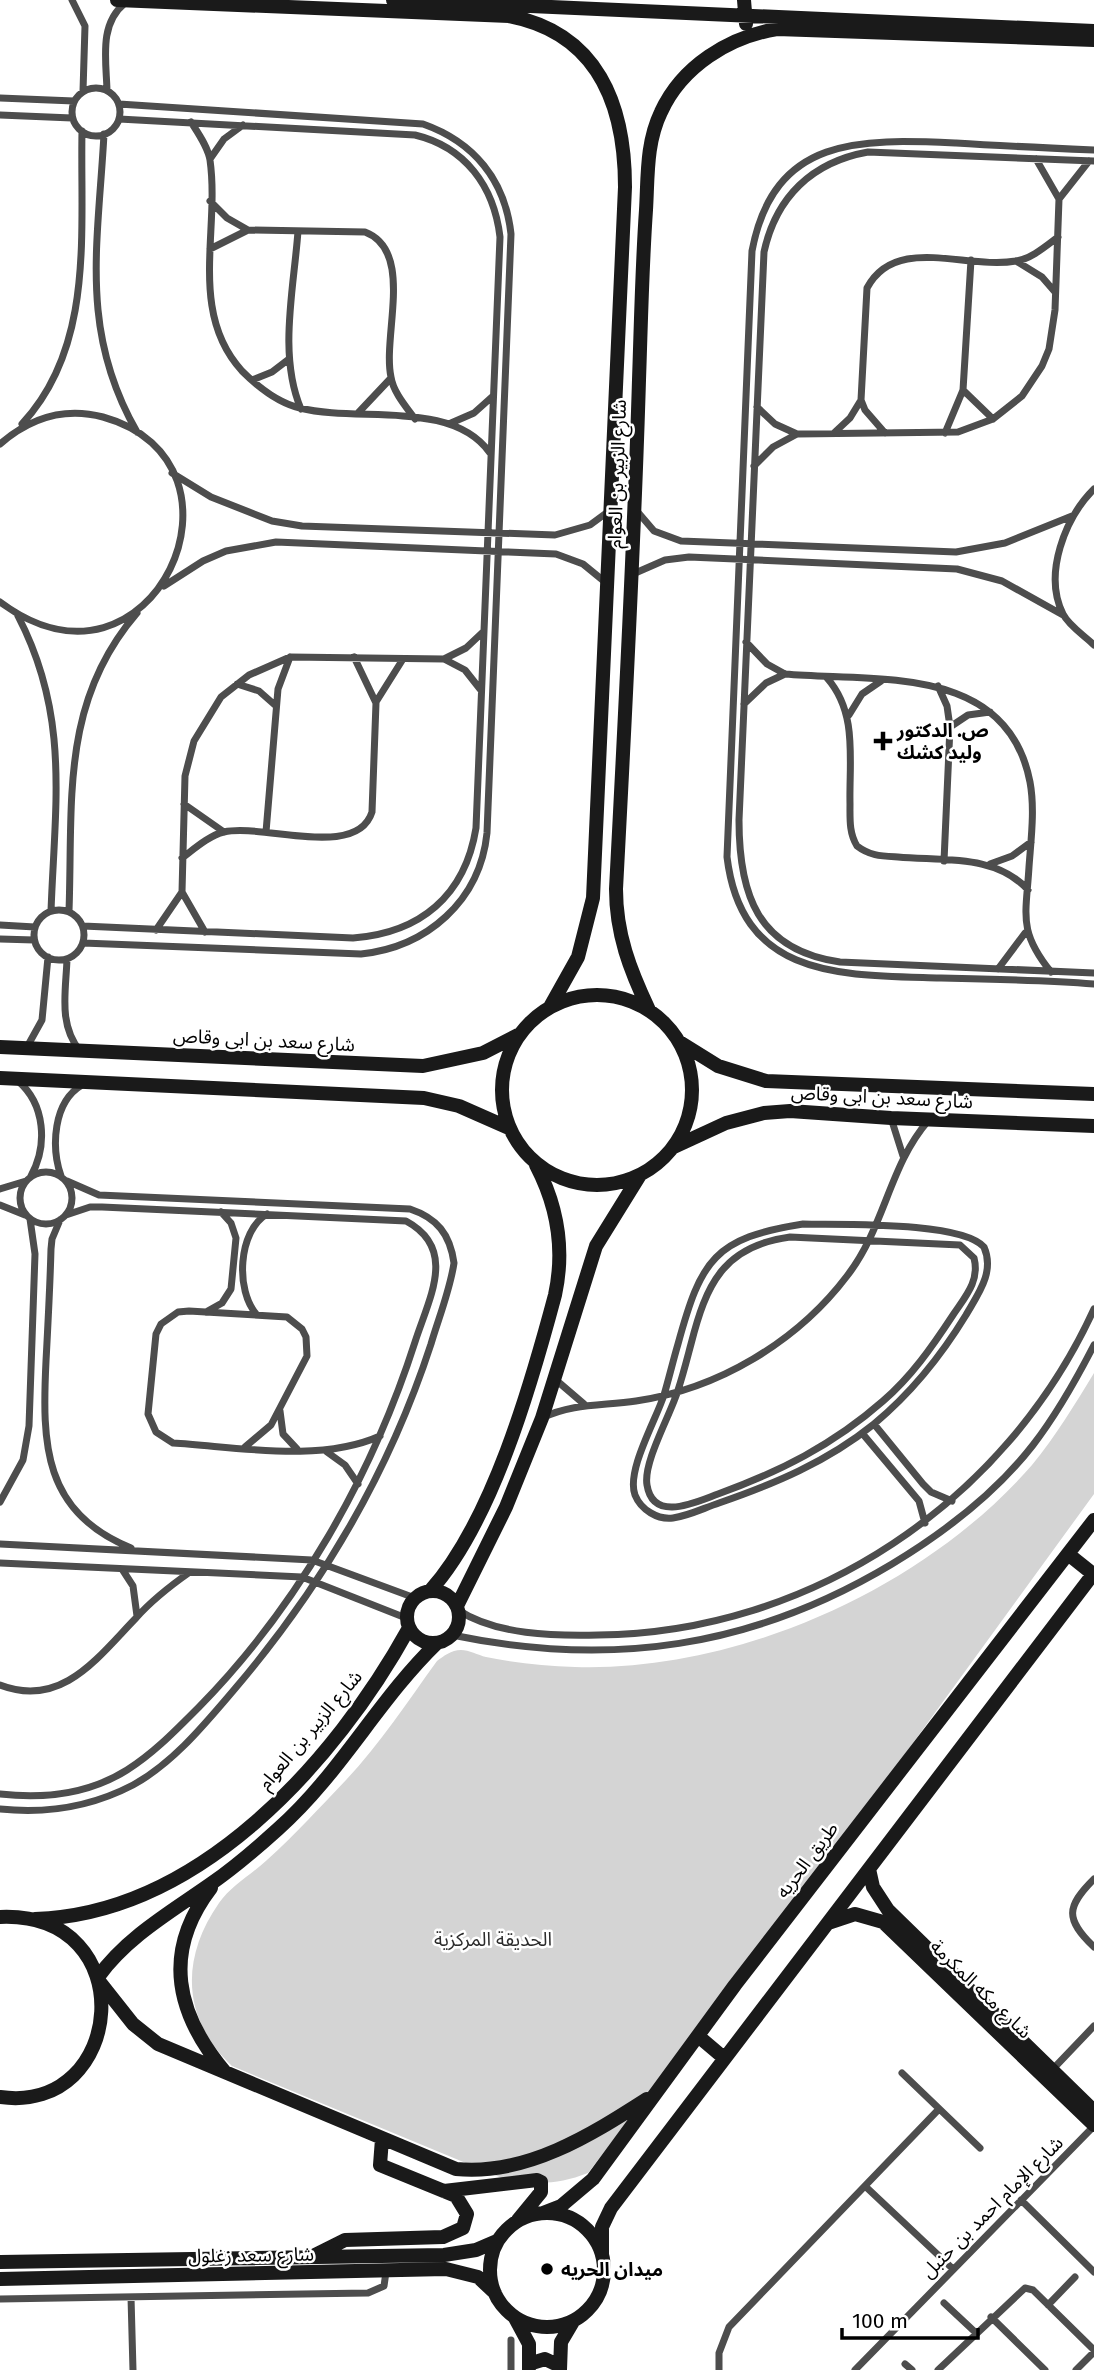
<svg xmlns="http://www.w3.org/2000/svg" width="1094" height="2370" viewBox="0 0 1094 2370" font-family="'Fira Sans','Noto Sans Arabic',sans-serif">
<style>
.green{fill:#d4d4d4}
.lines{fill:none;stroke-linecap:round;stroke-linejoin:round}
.street{stroke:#4d4d4d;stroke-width:7}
.secondary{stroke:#1a1a1a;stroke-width:14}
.poi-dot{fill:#000;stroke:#fff;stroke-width:2.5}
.labels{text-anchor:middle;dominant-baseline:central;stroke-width:5;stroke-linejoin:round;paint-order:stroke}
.street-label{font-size:19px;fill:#000;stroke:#fff}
.poi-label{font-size:19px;font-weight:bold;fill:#000;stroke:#fff;text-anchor:start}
.park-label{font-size:19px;fill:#2b2b2b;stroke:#fff}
</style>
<rect width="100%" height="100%" fill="#fff"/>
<path class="green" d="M1094,1373V1494L841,1842L588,2173C557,2185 534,2185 502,2178L232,2066C182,2019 180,1959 219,1903C231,1886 252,1874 267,1860C295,1835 320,1807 346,1780C380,1744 408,1701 437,1661C444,1656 451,1650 461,1650C469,1650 478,1655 486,1657C516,1663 545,1666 575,1667C739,1672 925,1588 1032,1465C1056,1436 1075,1404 1094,1373Z"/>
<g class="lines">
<path class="street" d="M72,0L85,26L83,91
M72 112a24 24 0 1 1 48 0a24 24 0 1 1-48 0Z
M107,90C106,59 99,24 125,3
M0,98L74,101
M0,115L72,118
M191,122C198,133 208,147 210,160C220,231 188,312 242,371C258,387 278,403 300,408C358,423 452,399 490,453
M104,134C98,245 79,331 137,432
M1094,150C1048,148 1002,146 956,143C861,139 774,135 752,251L727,857C742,980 843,975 940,978C991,979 1043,980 1094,984
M210,159L224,139L243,125
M1094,161L868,152C812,162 776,197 764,252L739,820C739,894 757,950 840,962L1094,973
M1059,199L1089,161
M210,201L227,218L248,230
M298,231C294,288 278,355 301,409
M210,249L248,230L365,232C415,251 382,336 391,377C393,392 407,408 415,419
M1016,261L1042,277L1055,292
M252,380L272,372L289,359
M963,390L993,419
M861,400L865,410L885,433
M757,407L775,424L797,434
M358,413L391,378
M451,423L474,413L493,396
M22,424C95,346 80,231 82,131
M834,433L850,418L861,400L867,288C896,234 966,270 1016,261C1031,259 1046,246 1058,237
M945,433L963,390L971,260
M0,444C30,418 65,407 103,417C266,462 153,716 0,602
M754,466L773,447L797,434L958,432L993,419L1022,396L1042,366L1049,349L1055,310L1059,199L1036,159
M172,473L211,497L272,521L302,526L555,535L590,525L609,511
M1094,489C1065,518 1043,574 1063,614C1069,626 1085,636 1094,645
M636,510L654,531L681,541L956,552L1005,543L1072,516
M633,574L665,560L689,557L957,569L1002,581L1063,615
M164,586L203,561L226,551L276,542L556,554L583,564L605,582
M18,616C70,716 55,803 51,911
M746,642L767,664L785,674C875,682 1007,663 1030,782C1035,809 1031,839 1029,867C1026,916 1018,931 1051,972
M444,659L466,648L483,632
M827,678C858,713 849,760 850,804C850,819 849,833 857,846C870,856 882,856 898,857C943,861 996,854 1028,890
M237,684L259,691L276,706
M938,686L947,706L950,727L944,861
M376,702L403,659
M744,704L766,683L785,674
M849,715L862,694L881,681
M950,727L968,715L990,712
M184,804L224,832
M266,832L278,689L290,657
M182,858C194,849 210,835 224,832C263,823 357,860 372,812L376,703L354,657
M990,864L1012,856L1031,842
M34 935a25 25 0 1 1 50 0a25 25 0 1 1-50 0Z
M69,911C73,801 60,702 137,613
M0,925L35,927
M83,926L353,938C420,933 465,896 476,828L500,237C494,186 465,147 415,135L119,119
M156,930L182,892
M205,932L182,892L185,776L194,741L221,697L249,675L290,657L444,659L465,670L480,689
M0,939L34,940
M83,943L361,954C427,947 480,901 487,833L511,234C505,180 474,142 423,124L119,104
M67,959C66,991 58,1024 80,1051
M998,969L1025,933
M27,1047L42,1020L48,957
M18,1081C45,1104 48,1145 31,1176
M891,1118L903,1156
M20 1198a26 26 0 1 1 52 0a26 26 0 1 1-52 0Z
M61,1176C51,1147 53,1102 82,1085
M0,1189L26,1181
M0,1205L25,1215
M60,1220L52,1239L51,1249C50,1286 48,1324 46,1361C42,1444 43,1512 131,1548
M803,1224C841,1225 961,1221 984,1247C995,1272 978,1294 966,1315C941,1356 910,1394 874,1424C827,1462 774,1484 719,1503C704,1508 688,1516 673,1518C658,1520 641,1510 635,1495C626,1471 656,1420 664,1395C669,1378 673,1361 678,1344C701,1260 714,1238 803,1224Z
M790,1237L960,1245L974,1258C980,1281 965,1297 953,1315C932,1347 911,1377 883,1401C833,1445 779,1472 718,1494C696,1502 653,1523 647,1485C643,1462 671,1414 678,1390C683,1375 687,1359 691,1344C706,1285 723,1246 790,1237Z
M206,1312L222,1303L231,1289L236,1238L231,1223L221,1212
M257,1315C235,1291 238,1231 267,1214
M556,1380L584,1404
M280,1411L283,1434L297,1449
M542,1418C573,1403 603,1406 636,1401C718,1389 797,1342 847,1276C885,1227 889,1166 928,1121
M874,1424L923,1484L931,1492L952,1501
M862,1433L919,1501L925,1523
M245,1447L271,1425L307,1356L306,1337L302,1329L287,1317L189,1311L178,1312L161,1324L156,1334L148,1414L156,1432L173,1443C238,1447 320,1463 380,1436
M327,1452L345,1465L358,1484
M0,1502L23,1460L29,1426L35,1254L30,1219
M0,1544L312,1560L415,1598
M0,1563L302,1577L406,1618
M122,1569L133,1586L137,1616
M458,1610C496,1635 554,1636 598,1635C811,1633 1006,1502 1094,1309
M452,1635C611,1668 752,1648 892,1564C945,1532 995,1494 1033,1445C1057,1414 1076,1380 1094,1345
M0,1685C62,1709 98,1657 136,1618C152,1600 170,1586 190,1572
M0,1794C44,1799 89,1794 127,1770C154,1753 176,1730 199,1707C298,1606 372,1476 415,1342C429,1298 458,1249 406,1221L102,1207H90L66,1215
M0,1809C47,1814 91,1807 133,1785C173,1763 204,1725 233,1691C321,1588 389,1473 431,1344C439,1317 450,1290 454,1263C450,1234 437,1218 410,1209L99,1195L67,1181
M1094,1879C1066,1907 1065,1919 1094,1947
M1052,2070L1094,2026
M902,2073L980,2148
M865,2186L953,2269
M1021,2200L1094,2272
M131,2297L133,2370
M0,2299L368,2293L384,2286L386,2272
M944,2303L975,2332
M1048,2305L1075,2277
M991,2317L1045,2370
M511,2340V2370
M905,2364L912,2370
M719,2370V2353L729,2327L939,2109
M855,2370L1094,2126
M938,2370L1025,2288L1033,2290L1094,2350
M1076,2370L1094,2352"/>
<path class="secondary" d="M117,0L509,16C598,33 625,105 625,187L593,898L578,957L550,1007
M393,0L1094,31
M744,0L746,24
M502 1090a95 95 0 1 1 190 0a95 95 0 1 1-190 0Z
M649,1010C630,970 616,934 616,889C625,719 634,550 639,380C641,323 642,267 646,210C648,177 646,143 661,112C682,66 729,37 777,29L1094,40
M681,1043L718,1066L766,1081L1094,1094
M0,1047L423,1066L483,1053L518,1035
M0,1078L424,1098L459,1106L509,1128
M674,1147L726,1123L764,1113L790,1111L891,1118L1094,1126
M1068,1554L1093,1574
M407 1617a26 26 0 1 1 52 0a26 26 0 1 1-52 0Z
M430,1591C492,1522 531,1385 555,1295C565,1249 558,1207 536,1165
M457,1606L506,1507L542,1418L596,1246L640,1175
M869,1869L873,1887L888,1910L1094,2111
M211,1888C162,1952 176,2014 225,2072
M0,1917C144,1911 126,2115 0,2097
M35,1919C199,1914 335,1762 409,1628
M828,1923L855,1914L883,1922L1094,2125
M98,1977C128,1936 171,1912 212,1883C235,1867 257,1848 278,1829C340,1774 378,1700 437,1643
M99,1981L133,2024L158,2044L456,2169C526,2176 591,2135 647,2099
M698,2036L724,2058
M444,2191L537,2180L541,2182V2192L518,2220
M490 2270a57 57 0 1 1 114 0a57 57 0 1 1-114 0Z
M543,2213L561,2206L593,2179L735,1985L1094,1520
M602,2254V2227L611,2208L1094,1573
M315,2255L345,2240L443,2237L463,2228L467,2214L456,2196L380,2165L382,2139
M0,2262L444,2255L476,2250L497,2241
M0,2279L446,2269L478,2277L495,2293
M515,2318L529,2344V2370
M529,2364L545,2359L560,2366
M560,2370L561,2342L574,2320"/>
</g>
<g class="poi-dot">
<path d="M879.5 730.5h7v7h7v7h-7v7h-7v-7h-7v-7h7z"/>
<circle cx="547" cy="2269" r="7"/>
</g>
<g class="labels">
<g class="street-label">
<text transform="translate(617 474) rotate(-88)">شارع الزبير بن العوام</text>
<text transform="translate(264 1040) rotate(3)">شارع سعد بن ابى وقاص</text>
<text transform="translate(882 1097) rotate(3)">شارع سعد بن ابى وقاص</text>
<text transform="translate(310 1730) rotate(-50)">شارع الزبير بن العوام</text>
<text transform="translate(807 1860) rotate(-53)">طريق الحريه</text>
<text transform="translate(981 1989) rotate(44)">شارع مكه المكرمة</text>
<text transform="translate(992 2207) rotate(-45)">شارع الإمام احمد بن حنبل</text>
<text transform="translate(251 2255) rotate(-1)">شارع سعد زغلول</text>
</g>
<g class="poi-label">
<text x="897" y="730">ص. الدكتور<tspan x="897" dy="22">وليد كشك</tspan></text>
<text x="561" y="2269">ميدان الحريه</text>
</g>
<g class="park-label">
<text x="493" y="1939">الحديقة المركزية</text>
</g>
</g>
<path d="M842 2328v10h136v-10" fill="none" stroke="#000000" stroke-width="3.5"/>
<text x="852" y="2328" font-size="21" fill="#000000" stroke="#ffffff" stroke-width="5" paint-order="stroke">100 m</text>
</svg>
